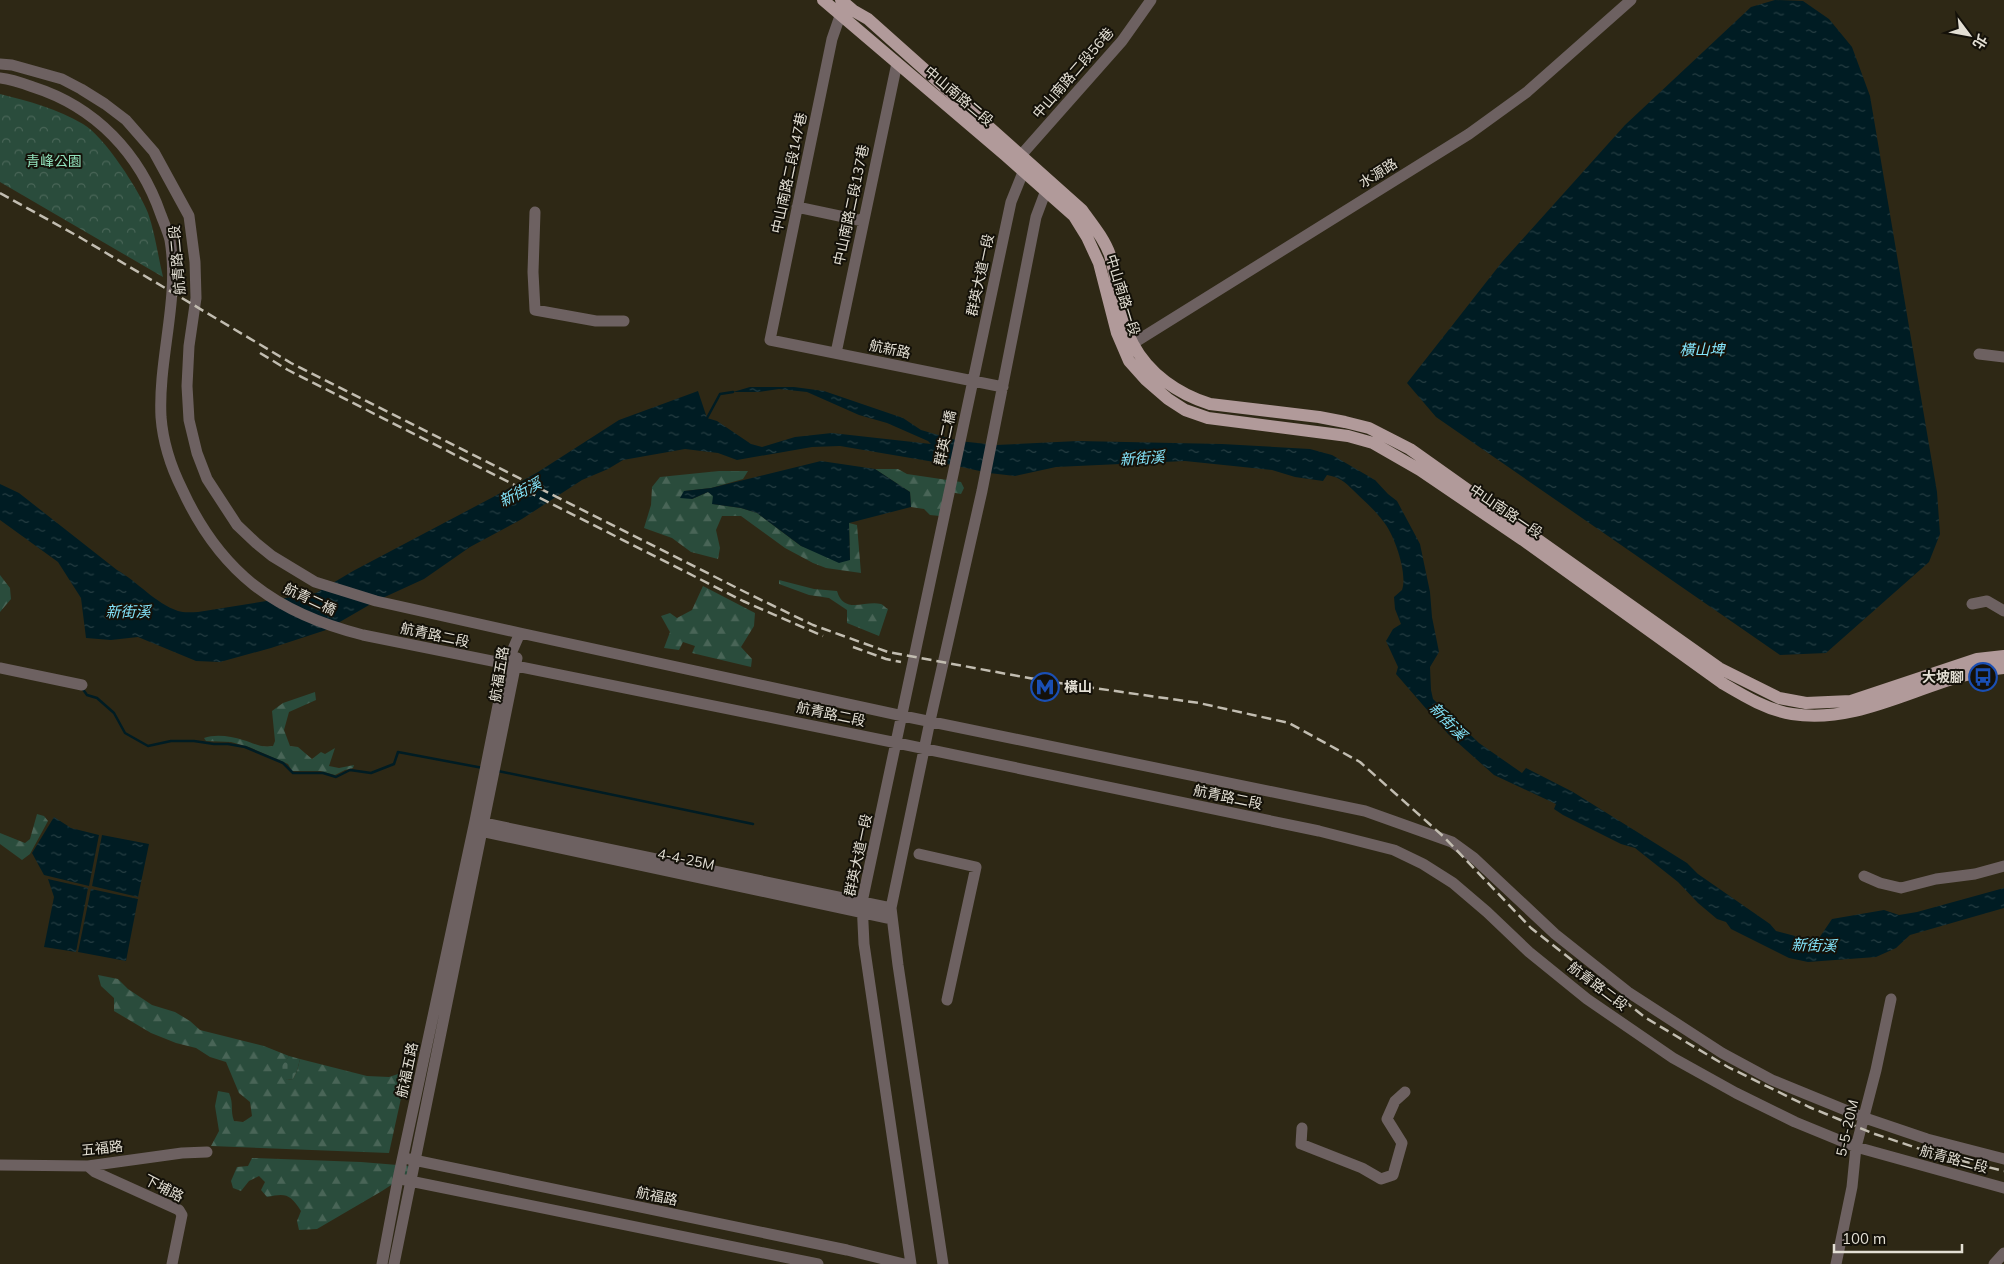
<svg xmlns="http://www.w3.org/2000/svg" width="2004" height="1264" viewBox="0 0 2004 1264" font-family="Mulish,'Noto Sans TC',sans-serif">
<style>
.forest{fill:url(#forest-firs)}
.cemetery{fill:url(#cemetery-stones)}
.park{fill:url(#park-crowns)}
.water{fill:url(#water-ripples)}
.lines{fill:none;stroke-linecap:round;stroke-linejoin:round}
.stream{stroke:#001c23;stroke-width:2.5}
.minor{stroke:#6d6161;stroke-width:11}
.major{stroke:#b19a9a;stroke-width:12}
.rail{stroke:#c2bdb1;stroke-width:2.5;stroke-dasharray:10 5;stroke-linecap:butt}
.labels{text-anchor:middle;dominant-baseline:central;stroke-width:4;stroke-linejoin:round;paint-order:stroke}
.street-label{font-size:14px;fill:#e3dfd4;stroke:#141109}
.park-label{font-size:14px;fill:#92e2bc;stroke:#141109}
.poi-label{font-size:14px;font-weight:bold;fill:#e3dfd4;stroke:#141109;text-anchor:end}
.water-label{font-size:15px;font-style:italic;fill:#83e3f9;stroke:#141109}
</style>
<defs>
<pattern id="forest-firs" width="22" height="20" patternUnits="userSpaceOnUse" patternTransform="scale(1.25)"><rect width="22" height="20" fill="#2a4c3c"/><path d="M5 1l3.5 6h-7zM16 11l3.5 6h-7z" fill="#496557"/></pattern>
<pattern id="cemetery-stones" width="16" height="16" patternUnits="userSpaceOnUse" patternTransform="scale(1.25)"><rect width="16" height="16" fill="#2a4c3c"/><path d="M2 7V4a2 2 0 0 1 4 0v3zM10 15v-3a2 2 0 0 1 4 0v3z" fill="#496557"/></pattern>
<pattern id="park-crowns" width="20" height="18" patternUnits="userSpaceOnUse" patternTransform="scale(1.25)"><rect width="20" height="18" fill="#2a4c3c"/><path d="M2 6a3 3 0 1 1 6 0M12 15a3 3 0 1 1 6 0" fill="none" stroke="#496557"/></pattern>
<pattern id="water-ripples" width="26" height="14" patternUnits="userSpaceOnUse" patternTransform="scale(1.25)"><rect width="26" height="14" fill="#001c23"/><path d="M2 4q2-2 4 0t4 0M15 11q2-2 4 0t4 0" fill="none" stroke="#253d42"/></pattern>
</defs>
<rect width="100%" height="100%" fill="#2e2815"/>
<path class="forest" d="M875,469H898L907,474L961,482L964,488L961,494L950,492L940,516L930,515L924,509L911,507L910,492Z
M719,471H748L743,479L711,488L684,491L692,499L708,492L713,495V504L741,508L757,513L801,546L850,560L849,523L857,525L861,573L826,568L813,563L785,548L741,516H722L716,530L720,548L718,559L691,552L672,538L644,528L651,505L652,487L660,477Z
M0,575L10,588L11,599L0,612Z
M779,580L814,589L837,591C844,615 865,600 881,604C882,604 887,609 888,609L879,636L847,623V610L829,598L809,595L779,584Z
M703,586L755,613L754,626L741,647L752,659L751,667L692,653L695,646L683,642L679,650L664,648L670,632L661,616L670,613L677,618L692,610Z
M315,692L316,700L289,712L284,730L290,746L298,747L312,759L321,752L325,754L335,748L329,766L339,768L354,765L353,768L345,770L335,775L320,771H292L288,764L249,747L231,742L206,741L204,738C215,734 231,736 243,740C254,743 260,748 273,746L275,741L272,711L283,703Z
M37,814L44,816L48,821L30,854L22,860L0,844V833L25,843L30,839Z
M98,975L118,979L128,989L152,1005L175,1012L190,1021L200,1030L264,1046L289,1056L281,1069L287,1080L293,1079L297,1071L300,1059L367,1076L389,1077L407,1071L389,1153L211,1146L219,1131L215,1106L218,1091L229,1093C234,1104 230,1110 234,1121L243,1122L252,1116L250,1102L239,1093L226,1062L210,1057L196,1048L176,1043L151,1033L114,1011V998L101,986Z
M252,1158L361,1162L410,1166L414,1170L382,1191L317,1229L299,1230L297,1221L301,1211C290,1194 286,1193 267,1197L261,1190L265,1182L259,1176L249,1181L241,1191L233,1188L231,1181L237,1167L248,1166Z"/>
<path class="cemetery" d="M289,1056L300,1059L297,1071L293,1079L287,1080L282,1076L280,1069Z"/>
<path class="park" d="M0,94C28,101 58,109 83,124C104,136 139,190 148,213C155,233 158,256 163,277L0,182Z"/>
<path class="water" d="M1775,0L1803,1L1829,19L1852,47L1870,96L1937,492L1940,534L1929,562L1826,653L1780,655L1436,417L1407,383L1502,262L1625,125L1751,7Z
M750,387H794L824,391L903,418L921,430L959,441L996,445L1078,441L1222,444L1310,449L1332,455L1375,480L1388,494L1397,501L1420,544L1430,592L1432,617L1439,652L1430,667L1431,690L1433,699L1479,743L1522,773L1526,768L1573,792L1687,863L1698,874L1770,924L1776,931L1795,936L1794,943L1815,944L1832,919L1884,910L1899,915L1917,912L2004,888V908L1910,935L1896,948L1876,957L1808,962L1789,958L1731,929L1726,922L1717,919L1698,903L1678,882L1635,848L1621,844L1563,815L1554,809L1556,804L1494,775L1448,734L1396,674L1398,667L1386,641L1393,629L1401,624L1395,609L1394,597L1402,590C1408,573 1394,534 1383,521C1374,509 1364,501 1353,490C1345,482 1339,477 1327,475L1323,481L1295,477L1272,470L1185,461L1056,467L1015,476L989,473L952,465L840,446L812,447L737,460L718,453L685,449L623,460L608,469L582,480L522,519L470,547L424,579L376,601L326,630L271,648L220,662L196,661L138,637L111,640L86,638L81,598L58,562L0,520V484L19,493L117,570C138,582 155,603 178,611C184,613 192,612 198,612L316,593L353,571L495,496L538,472L619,420L698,391L707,418L717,421L751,444L762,447L795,437L832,433L931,444L928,441L887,423L859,415L807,392L779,389L758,392H733Z
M821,461L875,469L910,492L911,507L849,523L850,560L839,563L801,546L757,513L741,508L712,504L713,496L708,492L692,499L680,498L684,491L711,488Z
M54,817L71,828L99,835L89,886L44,875L32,853Z
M102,835L149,844L138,897L92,886Z
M48,879L88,888L76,952L44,947L54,897Z
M91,889L138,899L126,961L78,952Z"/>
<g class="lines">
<path class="stream" d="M707,418L720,394L733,392
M82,688L87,695L97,698L114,713L125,733L148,746L171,741H194L214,744H228L245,747L283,763L293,773H323L336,777L350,770L371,773L394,764L398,752L483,768
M498,771L753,824"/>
<path class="minor" d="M841,13L832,39L770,340L1003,387
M0,64L12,65L62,79L81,89L105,104L126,120L154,152L189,216L195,262L196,298L189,346L187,386L189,420L197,453L207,479L237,525L256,543L272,556L315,582L376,601L520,633L903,716L1365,811L1452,842L1474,858L1555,934L1628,992L1722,1053L1772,1080L1865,1118L1927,1139L2004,1159
M0,78C11,79 22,83 33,87C96,107 140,154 161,215C164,223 168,232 170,240C180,299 158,358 161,417C163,443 171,467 182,489C220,572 275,613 363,635L897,743L1319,831L1394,850L1423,864L1453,883L1487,912L1529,952L1587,999L1673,1058L1736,1093L1795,1122L1856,1147L2004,1188
M1015,162L1122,41L1151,0
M797,207L863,221
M535,212L533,272L535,310L596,321H624
M1124,346L1132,344L1469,134L1527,92L1631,0
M836,353L897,63
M1979,354L2004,357
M1972,604L1987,601L2004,611
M0,668L82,685
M479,822L891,908
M476,830L892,919
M919,854L976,867L947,1000
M1864,876L1880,883L1901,888L1936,879L1975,874L2004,866
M1302,1128L1301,1144L1362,1168L1381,1179L1393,1175L1402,1143L1387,1119L1395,1101L1405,1092
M409,1159L847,1250L904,1264
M0,1165L88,1166L182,1153L207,1152
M88,1166L95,1172L179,1210L182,1215L172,1264
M405,1180L818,1264
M382,1264L398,1179L475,821L506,665L520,633
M394,1264L517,658
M911,1264L864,944L862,902L1011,202L1026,165
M943,1264L898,965L891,908L930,721L982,491L1036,217L1048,185
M1836,1264L1852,1187L1856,1147L1876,1070L1891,999
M1994,1264L2004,1253"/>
<path class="major" d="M823,0L1005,155L1074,216L1087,237L1099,263L1117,333L1129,361L1146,380L1168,399L1185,410L1208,418L1348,436L1373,443L1420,470L1523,540L1722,683C1744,696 1767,710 1792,714C1866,726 1932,674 2004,668
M841,0L854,11L868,19L1082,210C1092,224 1104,238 1110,255C1118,282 1120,320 1133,344C1149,374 1178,394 1210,404L1319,417L1345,422L1369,428L1410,449L1719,668L1779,698L1806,703L1851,701L1977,659L2004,656"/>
<path class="rail" d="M0,193L81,238L291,363L747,593L813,625L888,652L1045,681L1199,703L1289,723L1360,762L1444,837L1531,928L1646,1018L1728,1067L1809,1107L1872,1133L1938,1155L2004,1171
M260,353L288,370L743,601L823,636
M853,647L886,659L901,662"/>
</g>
<defs>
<symbol id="bus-ring" viewBox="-11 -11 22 22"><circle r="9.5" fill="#141109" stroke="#1a4fb4" stroke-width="1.5"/><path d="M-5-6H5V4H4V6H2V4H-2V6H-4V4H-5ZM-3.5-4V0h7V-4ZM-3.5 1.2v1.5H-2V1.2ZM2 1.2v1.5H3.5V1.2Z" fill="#1a4fb4"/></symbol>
<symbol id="metro-ring" viewBox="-11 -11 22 22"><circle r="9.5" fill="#141109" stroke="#1a4fb4" stroke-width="1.5"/><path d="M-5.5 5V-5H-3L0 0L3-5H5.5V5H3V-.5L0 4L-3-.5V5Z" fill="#1a4fb4"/></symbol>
</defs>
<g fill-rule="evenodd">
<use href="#bus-ring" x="1967" y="661" width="32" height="32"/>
<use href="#metro-ring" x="1029" y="671" width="32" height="32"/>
</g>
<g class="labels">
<g class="street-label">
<text transform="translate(1073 73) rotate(-49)">中山南路二段56巷</text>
<text transform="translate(959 96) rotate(40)">中山南路二段</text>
<text transform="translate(789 173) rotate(-78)">中山南路二段147巷</text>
<text transform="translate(1378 173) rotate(-32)">水源路</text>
<text transform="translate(851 205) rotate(-78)">中山南路二段137巷</text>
<text transform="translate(177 260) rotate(-95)">航青路二段</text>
<text transform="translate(980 275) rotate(-78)">群英大道一段</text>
<text transform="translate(1123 295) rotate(73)">中山南路一段</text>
<text transform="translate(890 349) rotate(12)">航新路</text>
<text transform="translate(945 438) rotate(-78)">群英二橋</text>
<text transform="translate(1506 511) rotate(34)">中山南路一段</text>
<text transform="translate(310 599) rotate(25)">航青二橋</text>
<text transform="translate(435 635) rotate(12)">航青路二段</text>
<text transform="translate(499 674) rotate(-81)">航福五路</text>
<text transform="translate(831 714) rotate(12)">航青路二段</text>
<text transform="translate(1228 797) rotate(12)">航青路二段</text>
<text transform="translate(858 855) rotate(-78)">群英大道一段</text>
<text transform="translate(686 859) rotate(12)">4-4-25M</text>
<text transform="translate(1598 986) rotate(37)">航青路二段</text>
<text transform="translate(407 1070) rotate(-78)">航福五路</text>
<text transform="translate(1847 1128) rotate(-77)">5-5-20M</text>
<text transform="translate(102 1148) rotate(-6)">五福路</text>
<text transform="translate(1954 1159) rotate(15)">航青路二段</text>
<text transform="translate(164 1188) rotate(27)">下埔路</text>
<text transform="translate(657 1196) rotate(12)">航福路</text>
</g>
<g class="park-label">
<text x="54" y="161">青峰公園</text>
</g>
<g class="poi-label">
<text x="1964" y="677">大坡腳</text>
<text x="1064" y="687" text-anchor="start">橫山</text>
</g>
<g class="water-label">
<text x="1702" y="349">橫山埤</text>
<text transform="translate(1142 458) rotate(-4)">新街溪</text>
<text transform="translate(520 492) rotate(-27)">新街溪</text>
<text x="128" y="611">新街溪</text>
<text transform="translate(1448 721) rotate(46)">新街溪</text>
<text transform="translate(1814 945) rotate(2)">新街溪</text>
</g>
</g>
<g transform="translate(1969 35) rotate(122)" stroke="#141109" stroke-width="4" paint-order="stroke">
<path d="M0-4L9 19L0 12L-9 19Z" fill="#e3dfd4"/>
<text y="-8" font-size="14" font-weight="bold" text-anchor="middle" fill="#e3dfd4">北</text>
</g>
<path d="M1834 1244v8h128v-8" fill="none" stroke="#e3dfd4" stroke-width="2.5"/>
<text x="1842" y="1244" font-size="15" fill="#e3dfd4" stroke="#141109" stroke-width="4" paint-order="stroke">100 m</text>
</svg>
